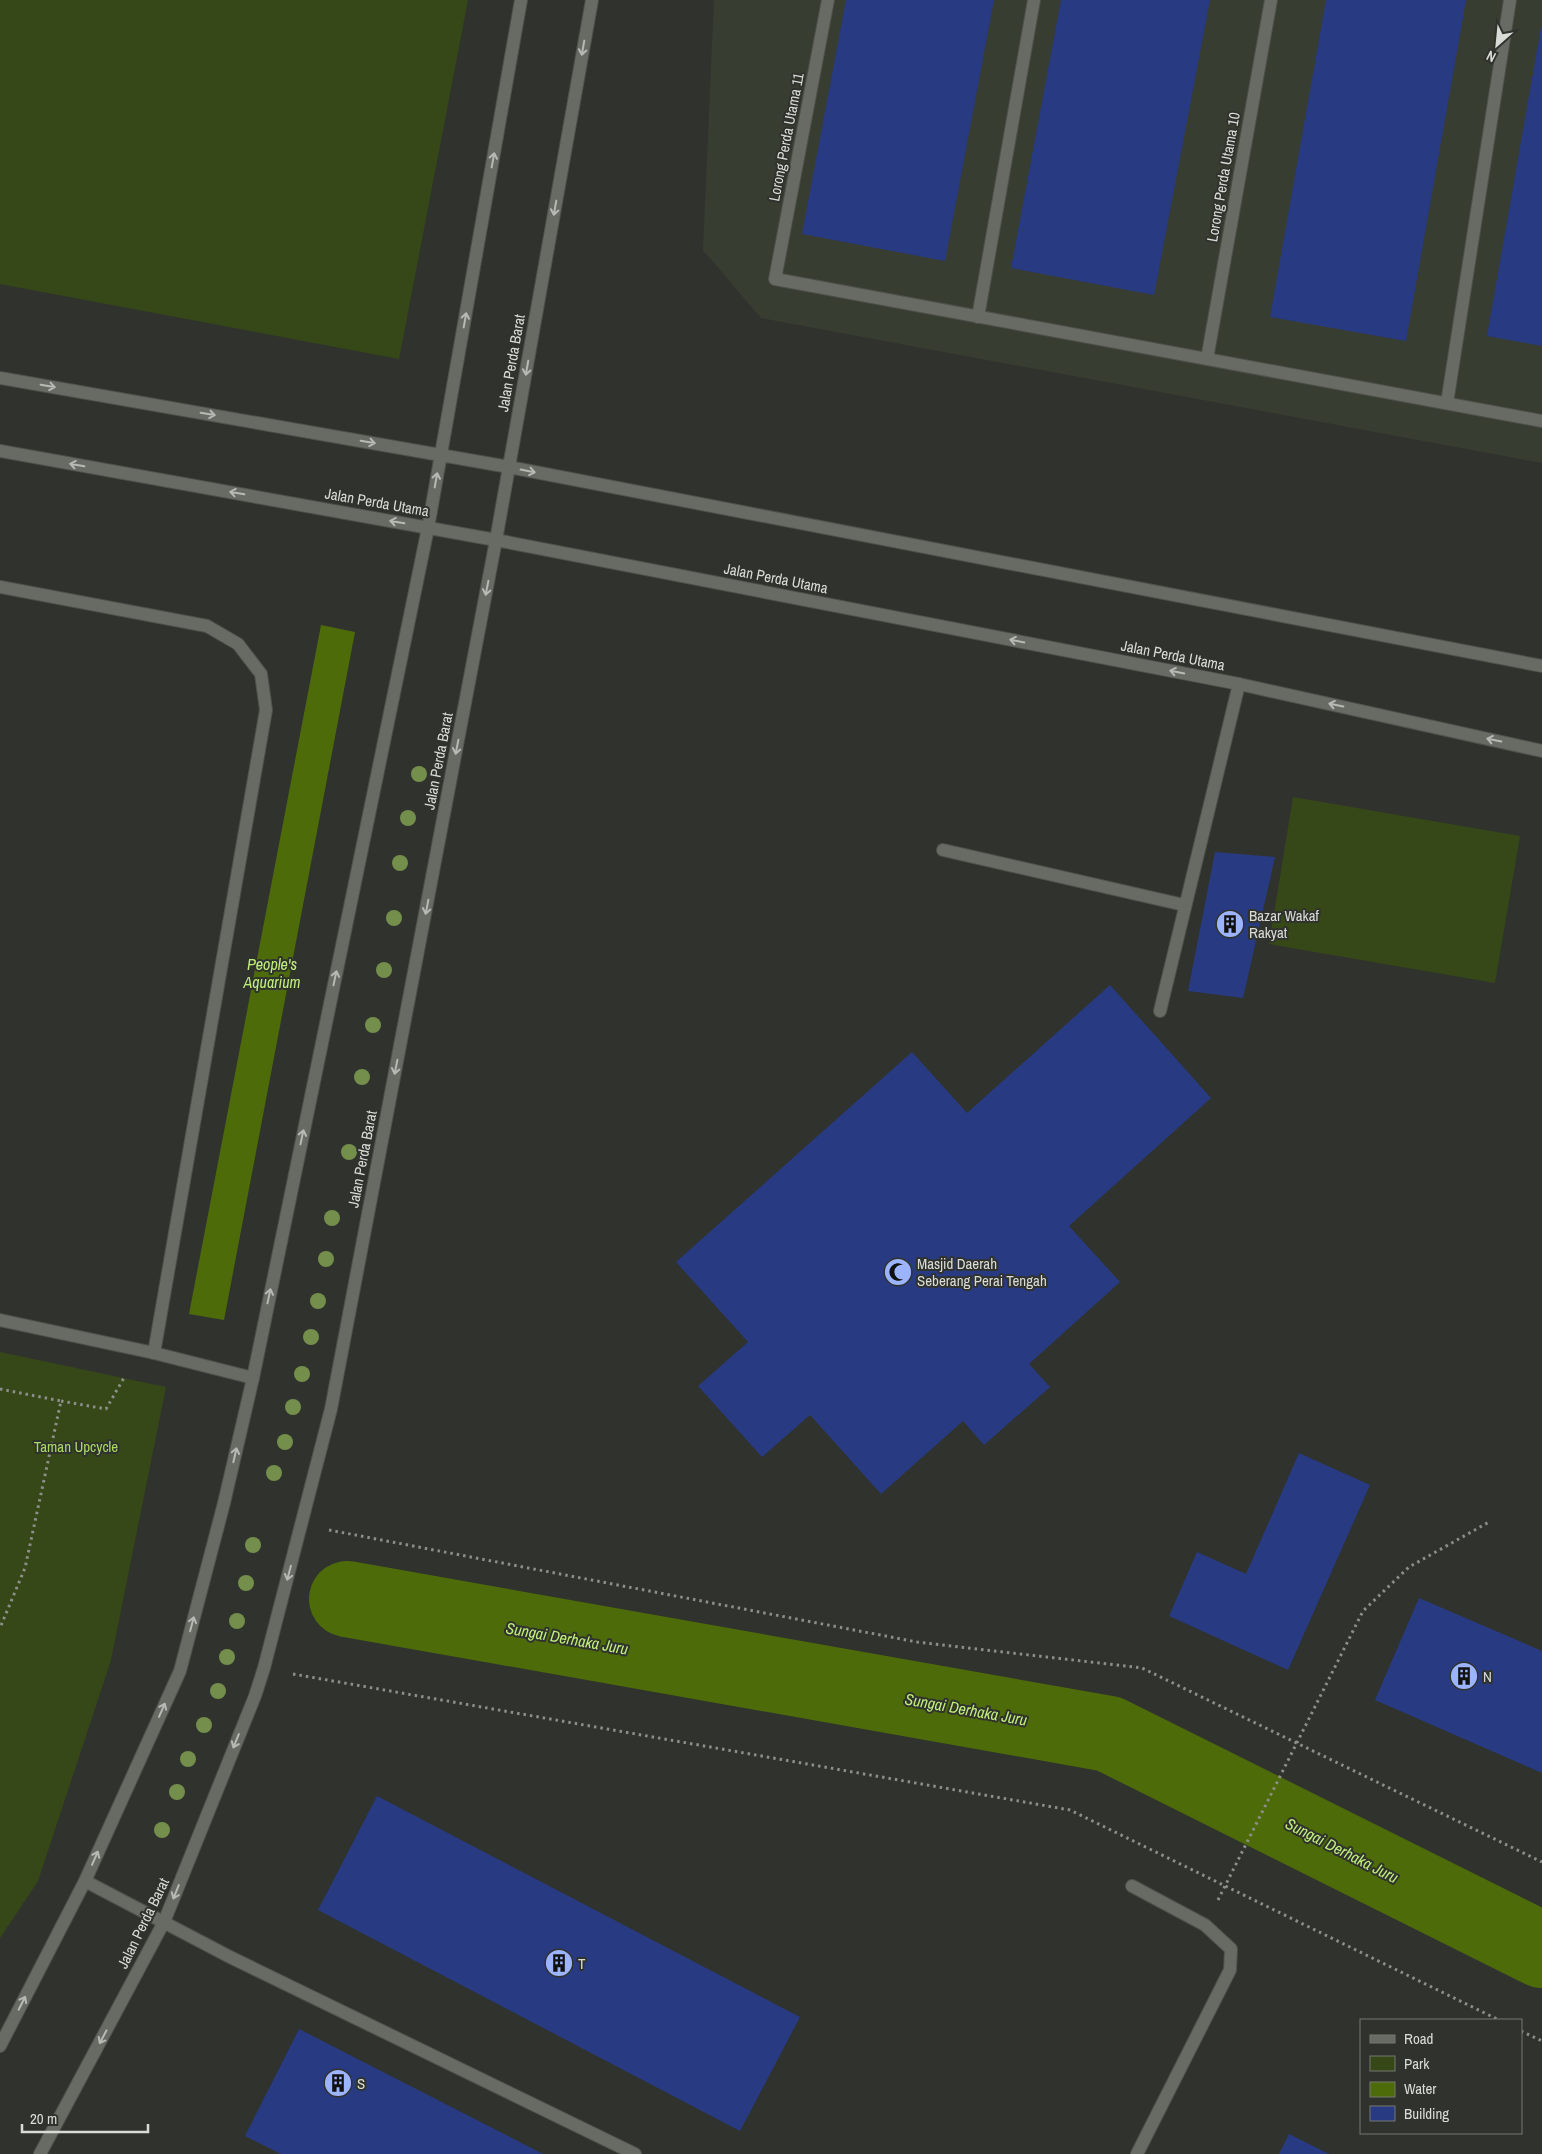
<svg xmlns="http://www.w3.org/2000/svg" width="1542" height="2154" viewBox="0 0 1542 2154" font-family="'Archivo Narrow',sans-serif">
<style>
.built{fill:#383d31}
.green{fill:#364817}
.water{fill:#4d6c09}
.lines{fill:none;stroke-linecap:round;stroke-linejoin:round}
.river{stroke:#4d6c09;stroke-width:76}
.building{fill:#283a82}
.service-casing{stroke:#4e514b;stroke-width:14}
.minor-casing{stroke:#4e514b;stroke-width:14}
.tertiary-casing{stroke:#4e514b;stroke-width:14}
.path{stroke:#8b8e89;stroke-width:3;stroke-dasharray:2.5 4;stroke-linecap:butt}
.service{stroke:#686b64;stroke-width:12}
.minor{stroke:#686b64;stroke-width:12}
.tertiary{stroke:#686b64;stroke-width:12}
.tree{fill:#748e4c}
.oneway{stroke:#b7b9b4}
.labels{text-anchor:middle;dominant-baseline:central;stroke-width:4;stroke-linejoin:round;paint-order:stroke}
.street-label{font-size:15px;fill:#d9dbd7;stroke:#30332d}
.poi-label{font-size:15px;fill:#d9dbd7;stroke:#30332d;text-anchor:start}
.park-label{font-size:15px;fill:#abd965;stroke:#30332d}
.water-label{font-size:16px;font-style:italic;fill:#c0ee7b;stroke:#30332d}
</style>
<rect width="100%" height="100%" fill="#30332d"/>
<path class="built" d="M714,0H1542V463L761,318L703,250Z"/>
<path class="green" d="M0,0H468L399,359L0,284Z
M1293,797L1520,836L1495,983L1269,944Z
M0,1352L166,1387L111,1660L38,1881L0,1938Z"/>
<path class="water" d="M321,625L355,632L224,1320L189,1314Z"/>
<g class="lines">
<path class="river" d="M347,1599L1109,1734L1542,1950"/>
</g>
<path class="building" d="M846,0H994L945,261L802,234Z
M1061,0H1210L1154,295L1011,268Z
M1326,0H1466L1406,341L1270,317Z
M1541,27H1542V346L1487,336Z
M1215,852L1275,857L1243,998L1188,991Z
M1110,985L1211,1098L1069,1226L1120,1282L1029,1364L1050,1387L984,1445L963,1421L881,1494L810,1415L762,1457L698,1386L748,1342L676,1262L912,1052L967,1113Z
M1299,1453L1370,1485L1288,1670L1169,1616L1197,1552L1246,1574Z
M1419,1598L1542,1651V1773L1375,1700Z
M377,1796L800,2017L740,2131L318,1910Z
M299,2029L543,2154H281L245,2136Z
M1289,2134L1329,2154H1279Z"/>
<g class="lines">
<defs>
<path id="service" d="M978,317L1034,0
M1447,403L1510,0
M943,850L1184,905
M1160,1011L1239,684
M0,1320L154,1353L253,1378
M85,1881L230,1957L635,2154
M1132,1886L1205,1925L1231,1949L1230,1970L1137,2154"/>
<path id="minor" d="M828,0L775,279L1542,421
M1207,359L1271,0
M0,587L207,626L238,644L261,674L266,710L154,1353"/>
<path id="tertiary" d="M0,378L509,467L1542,666
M0,451L496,540L1239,684L1542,751
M0,2046L85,1881L180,1671L224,1503L253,1378L428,528L521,0
M40,2154L164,1922L255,1696L264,1668L331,1409L496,540L592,0"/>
</defs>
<use href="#service" class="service-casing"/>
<use href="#minor" class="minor-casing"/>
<use href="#tertiary" class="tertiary-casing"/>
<path class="path" d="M0,1389L61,1401L25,1568L0,1628
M61,1401L106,1409L125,1376
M329,1530L917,1642L1142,1668L1542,1862
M293,1674L1070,1810L1499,2020
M1218,1900L1363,1611L1409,1567L1489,1522
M1521,2031L1542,2041"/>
<use href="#service" class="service"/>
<use href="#minor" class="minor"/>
<use href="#tertiary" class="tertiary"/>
</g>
<g class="tree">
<circle cx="419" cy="774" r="8"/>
<circle cx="408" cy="818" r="8"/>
<circle cx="400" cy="863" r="8"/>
<circle cx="394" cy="918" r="8"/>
<circle cx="384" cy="970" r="8"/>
<circle cx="373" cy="1025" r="8"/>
<circle cx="362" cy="1077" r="8"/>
<circle cx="349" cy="1152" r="8"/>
<circle cx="332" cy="1218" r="8"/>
<circle cx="326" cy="1259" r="8"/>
<circle cx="318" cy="1301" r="8"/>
<circle cx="311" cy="1337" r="8"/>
<circle cx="302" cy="1374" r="8"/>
<circle cx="293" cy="1407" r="8"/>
<circle cx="285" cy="1442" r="8"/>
<circle cx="274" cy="1473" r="8"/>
<circle cx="253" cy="1545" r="8"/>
<circle cx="246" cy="1583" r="8"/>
<circle cx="237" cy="1621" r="8"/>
<circle cx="227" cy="1657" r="8"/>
<circle cx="218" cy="1691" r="8"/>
<circle cx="204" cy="1725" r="8"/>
<circle cx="188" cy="1759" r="8"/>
<circle cx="177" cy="1792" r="8"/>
<circle cx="162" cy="1830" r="8"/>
</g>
<defs><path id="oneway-shaft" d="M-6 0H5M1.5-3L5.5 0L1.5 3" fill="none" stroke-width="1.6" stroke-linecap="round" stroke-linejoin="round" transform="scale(1.25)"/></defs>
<g class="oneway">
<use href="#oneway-shaft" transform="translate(583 48) rotate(100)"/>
<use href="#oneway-shaft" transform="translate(493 160) rotate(-80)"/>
<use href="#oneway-shaft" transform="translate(555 208) rotate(100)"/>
<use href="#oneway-shaft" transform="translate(465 320) rotate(-80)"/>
<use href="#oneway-shaft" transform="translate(527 368) rotate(100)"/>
<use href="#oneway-shaft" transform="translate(48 386) rotate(10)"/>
<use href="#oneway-shaft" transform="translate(208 414) rotate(10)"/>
<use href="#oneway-shaft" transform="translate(368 442) rotate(10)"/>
<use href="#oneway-shaft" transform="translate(77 465) rotate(-170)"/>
<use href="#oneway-shaft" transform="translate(528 471) rotate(11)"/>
<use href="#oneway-shaft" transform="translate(436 480) rotate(-80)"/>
<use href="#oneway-shaft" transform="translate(237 493) rotate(-170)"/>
<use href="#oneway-shaft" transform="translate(397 522) rotate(-170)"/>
<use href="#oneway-shaft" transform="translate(487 588) rotate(101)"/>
<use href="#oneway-shaft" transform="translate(1017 641) rotate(-169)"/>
<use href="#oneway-shaft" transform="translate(1177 672) rotate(-169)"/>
<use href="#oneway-shaft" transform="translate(1336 705) rotate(-168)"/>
<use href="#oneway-shaft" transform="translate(1494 740) rotate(-168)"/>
<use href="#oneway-shaft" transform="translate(457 747) rotate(101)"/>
<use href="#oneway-shaft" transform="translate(427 907) rotate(101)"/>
<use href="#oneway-shaft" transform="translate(335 978) rotate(-78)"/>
<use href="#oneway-shaft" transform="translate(396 1067) rotate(101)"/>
<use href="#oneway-shaft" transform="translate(302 1137) rotate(-78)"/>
<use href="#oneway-shaft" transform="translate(269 1296) rotate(-78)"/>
<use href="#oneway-shaft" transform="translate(235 1455) rotate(-77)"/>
<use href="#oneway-shaft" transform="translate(289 1573) rotate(105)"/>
<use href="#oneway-shaft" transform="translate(192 1624) rotate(-75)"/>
<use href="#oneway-shaft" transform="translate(162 1710) rotate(-66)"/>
<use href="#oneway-shaft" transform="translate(236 1741) rotate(112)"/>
<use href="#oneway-shaft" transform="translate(95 1858) rotate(-66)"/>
<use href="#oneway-shaft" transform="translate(176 1892) rotate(112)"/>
<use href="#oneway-shaft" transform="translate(22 2003) rotate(-63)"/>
<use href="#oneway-shaft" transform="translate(103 2037) rotate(118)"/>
</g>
<defs>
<symbol id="building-disc" viewBox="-11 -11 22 22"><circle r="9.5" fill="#9bb4fd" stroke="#30332d"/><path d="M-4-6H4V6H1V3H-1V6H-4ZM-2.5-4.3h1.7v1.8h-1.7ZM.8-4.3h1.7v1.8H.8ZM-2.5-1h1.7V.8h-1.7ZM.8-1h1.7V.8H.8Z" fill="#111"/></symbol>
<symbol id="mosque-disc" viewBox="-11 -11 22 22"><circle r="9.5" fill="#9bb4fd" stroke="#30332d"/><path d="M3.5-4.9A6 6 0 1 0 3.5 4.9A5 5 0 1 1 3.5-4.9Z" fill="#111"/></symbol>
</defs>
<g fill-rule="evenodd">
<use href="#building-disc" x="1214" y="908" width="32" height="32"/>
<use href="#mosque-disc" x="882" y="1256" width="32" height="32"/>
<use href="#building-disc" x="1448" y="1660" width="32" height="32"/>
<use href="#building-disc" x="543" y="1947" width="32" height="32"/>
<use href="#building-disc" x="322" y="2067" width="32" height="32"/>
</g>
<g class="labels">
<g class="street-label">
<text transform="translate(786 137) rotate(-79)">Lorong Perda Utama 11</text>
<text transform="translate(1223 177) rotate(-80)">Lorong Perda Utama 10</text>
<text transform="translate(511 363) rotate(-80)">Jalan Perda Barat</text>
<text transform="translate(377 502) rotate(10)">Jalan Perda Utama</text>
<text transform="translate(776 578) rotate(11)">Jalan Perda Utama</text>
<text transform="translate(1173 655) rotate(11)">Jalan Perda Utama</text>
<text transform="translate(438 761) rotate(-79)">Jalan Perda Barat</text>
<text transform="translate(362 1159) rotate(-79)">Jalan Perda Barat</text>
<text transform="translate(143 1923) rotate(-64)">Jalan Perda Barat</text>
</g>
<g class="poi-label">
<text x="1249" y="915">Bazar Wakaf<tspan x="1249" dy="17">Rakyat</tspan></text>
<text x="917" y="1263">Masjid Daerah<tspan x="917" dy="17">Seberang Perai Tengah</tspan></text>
<text x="1483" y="1676">N</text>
<text x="578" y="1963">T</text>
<text x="357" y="2083">S</text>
</g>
<g class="park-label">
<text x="76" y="1446">Taman Upcycle</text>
</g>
<g class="water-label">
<text x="272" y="964">People's<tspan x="272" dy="18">Aquarium</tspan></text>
<text transform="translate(567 1638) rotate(10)">Sungai Derhaka Juru</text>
<text transform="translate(966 1709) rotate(10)">Sungai Derhaka Juru</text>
<text transform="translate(1342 1850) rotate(27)">Sungai Derhaka Juru</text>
</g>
</g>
<rect x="1360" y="2019" width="162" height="115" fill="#30332d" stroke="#747671"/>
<rect x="1370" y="2035" width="25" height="8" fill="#686b64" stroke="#747671"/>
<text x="1404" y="2044" font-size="15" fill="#d9dbd7">Road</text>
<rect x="1370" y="2056" width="25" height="15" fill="#364817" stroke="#747671"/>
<text x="1404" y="2069" font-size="15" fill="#d9dbd7">Park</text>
<rect x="1370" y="2082" width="25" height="15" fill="#4d6c09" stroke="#747671"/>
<text x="1404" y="2094" font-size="15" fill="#d9dbd7">Water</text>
<rect x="1370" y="2106" width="25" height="15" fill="#283a82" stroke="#747671"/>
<text x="1404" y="2119" font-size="15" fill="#d9dbd7">Building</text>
<g transform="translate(1497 45) rotate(207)" stroke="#30332d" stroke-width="4" paint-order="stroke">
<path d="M0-4L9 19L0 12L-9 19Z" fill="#d9dbd7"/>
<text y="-8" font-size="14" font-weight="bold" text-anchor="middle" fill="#d9dbd7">N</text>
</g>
<path d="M22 2124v8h126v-8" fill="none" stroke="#d9dbd7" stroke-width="2.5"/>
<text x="30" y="2124" font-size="15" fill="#d9dbd7" stroke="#30332d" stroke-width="4" paint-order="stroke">20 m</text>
</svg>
